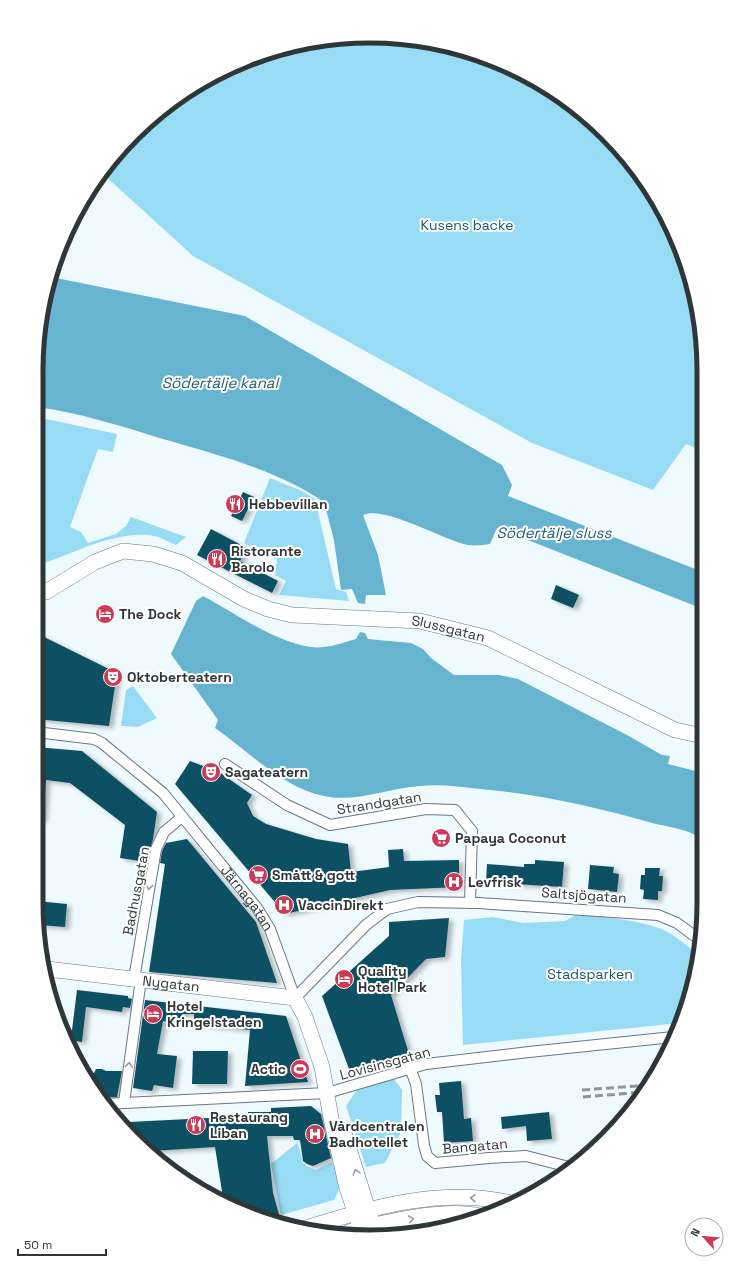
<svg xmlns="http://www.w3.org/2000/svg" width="740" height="1273" viewBox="0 0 740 1273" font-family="'Space Grotesk',sans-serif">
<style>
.green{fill:#97dbf5}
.water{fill:#67b4d1}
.building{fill:#105064;filter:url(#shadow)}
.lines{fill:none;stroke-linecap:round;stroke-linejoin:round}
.street-casing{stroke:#69787f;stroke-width:12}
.secondary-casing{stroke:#69787f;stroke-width:16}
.street{stroke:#fff;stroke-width:10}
.secondary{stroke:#fff;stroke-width:15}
.rail{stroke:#8d9699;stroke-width:3;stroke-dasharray:8 4;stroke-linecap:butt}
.oneway{stroke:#979a9c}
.labels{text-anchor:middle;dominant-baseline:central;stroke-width:4;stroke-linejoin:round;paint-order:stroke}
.park-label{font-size:14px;fill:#18566b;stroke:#fff}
.poi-label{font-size:14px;font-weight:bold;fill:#2f3638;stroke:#fff;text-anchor:start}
.street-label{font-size:14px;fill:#2f3638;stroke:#fff}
.water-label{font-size:15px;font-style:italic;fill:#1e5b70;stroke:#fff}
.rim{fill:none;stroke:#2f3638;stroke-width:5}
</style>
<defs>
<filter id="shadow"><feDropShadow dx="4.5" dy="2.5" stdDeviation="2" flood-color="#0004"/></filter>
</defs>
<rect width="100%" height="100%" fill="#effafe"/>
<path class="green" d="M370,36L435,42L498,61L555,92L606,134L659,203L686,263L703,348V451L686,444L653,490L532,443L193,256L102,173L134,134L184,92L242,62L305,42Z
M46,419L117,434L113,452L98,449L70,527L81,532L88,543L116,534L126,526L131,517L186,537L176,545C167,541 156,535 147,535C108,533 72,555 36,566L37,440Z
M270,478L302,491L315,499L336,589L346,592L349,601L279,595L286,581L275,575L277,560L244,543Z
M133,686L157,718L138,727L121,726L126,690Z
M576,915C603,917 634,919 659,928C673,933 686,945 697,954L686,1011L680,1023L463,1045L461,960L464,920L493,917L523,923L565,921Z
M394,1079L402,1090L401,1132L385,1163L366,1167L346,1106L358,1088Z
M297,1143C305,1157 296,1164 316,1170L332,1162L342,1183L334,1200L281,1215L271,1164Z"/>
<path class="water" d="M51,277L245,316L502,465L512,485L508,496L703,572V609L497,528L490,544C483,545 474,546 468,545C443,540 384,505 363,515L378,555L386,595H366L365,604L358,603L352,589L341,590L334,540L324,502C277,470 218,455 163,439C121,426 80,413 37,407V348Z
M203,596C235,613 275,642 311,647C326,649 342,643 356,639L360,632L365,633L368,639L411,643L423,649L431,658L454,675H499L518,679L627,735L662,755L670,756L668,764L703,773V840C689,829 669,827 652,823C596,807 538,794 480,789C461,787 440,784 420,786C389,788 355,803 324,796C281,787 250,752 215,728L218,720L171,654L196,601Z"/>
<path class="building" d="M243,492L254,497L242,521L231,516L234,510L227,507L232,496L239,500Z
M211,529L247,548L240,561L278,581L272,593L197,555Z
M556,585L579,595L573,608L551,599Z
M38,634L117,673L109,726L36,719V644Z
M36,747L82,751L157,812L153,839L147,862L120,858L125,825L70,783L46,780L43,820H36Z
M190,761L219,772L252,795L247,803L253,816L266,824L316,839L348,844L351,872L389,867L388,850L403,849L404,861L459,860V887L390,890L285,914L175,784Z
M187,839L256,922L277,983L149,972L165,864L160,863L162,851L166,843Z
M535,860L564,862L562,887L486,882L487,864L524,867V864H535Z
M590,865L614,867L613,873L619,874L617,892L588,889Z
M645,868H660L659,876H663L662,891H658V900L643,899L644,890L640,889L641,875H645Z
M36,901L67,904L65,927L40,925Z
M449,918L445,957L426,959L391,995L409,1054L349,1069L322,996L389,936V922Z
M77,990L128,996V998L132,999L130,1008L123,1007L122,1012L86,1007L82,1042L70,1040L64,1030H72Z
M145,1000L286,1016L308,1082L245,1086L250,1030L194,1024V1014H182L181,1023L163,1021L157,1054L177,1056L173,1088L154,1085L152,1091L133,1088Z
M193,1051H228L227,1084H192Z
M96,1069H102L106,1071H122L117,1097H100L87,1073H94Z
M461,1081L464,1119L471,1118L473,1141L444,1143L442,1112H437L435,1095H440L439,1083Z
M311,1106L321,1114L331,1158L313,1166L307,1164L303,1161L300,1140H294L293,1136H267L273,1193L282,1225L241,1206L240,1202L233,1203L223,1198L215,1147L152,1151L129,1129V1122L248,1116V1112H271V1108Z
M549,1112L552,1139L527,1141L526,1126L502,1129L501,1117Z"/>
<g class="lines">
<defs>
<g id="street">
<path id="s1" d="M36,732L94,739L102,743L163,793L257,908L270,929L295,998L366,925L387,909L418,902L478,903L658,915L677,923L700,940"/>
<path d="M225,764L287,805L330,825L426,809L455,810L472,831L470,903"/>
<path d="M134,979L156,849L164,832L182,817"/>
<path d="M410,1068L416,1084L424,1145L427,1156L435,1163L489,1158L526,1156L569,1167"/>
<path d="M124,1103L141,979"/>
<path d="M104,1104L327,1093L426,1064L529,1052L673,1037"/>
</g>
<g id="secondary">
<path id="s2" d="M36,594L46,592L95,562L123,551L153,554L182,563L244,599L268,609L292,615L420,621L488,638L675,730L703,736"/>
<path id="s3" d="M47,969L295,998L305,1017L322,1067L331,1118L347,1188L361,1229"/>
<path d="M343,1130L373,1226"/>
<path d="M306,1228C372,1207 442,1187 511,1203"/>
<path d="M349,1232C384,1222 444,1208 480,1216"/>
</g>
</defs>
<use href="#street" class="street-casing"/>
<use href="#secondary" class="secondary-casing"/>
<use href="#street" class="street"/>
<use href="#secondary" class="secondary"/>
<path class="rail" d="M582,1090L650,1085
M583,1097L644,1092"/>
</g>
<defs><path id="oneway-chevron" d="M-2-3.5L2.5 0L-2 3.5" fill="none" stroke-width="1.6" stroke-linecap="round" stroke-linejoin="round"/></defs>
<g class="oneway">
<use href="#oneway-chevron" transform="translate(149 887) rotate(100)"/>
<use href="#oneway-chevron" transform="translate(129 1065) rotate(-82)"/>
<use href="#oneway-chevron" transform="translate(356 1172) rotate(-108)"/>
<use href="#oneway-chevron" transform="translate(473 1198) rotate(-178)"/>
<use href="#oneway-chevron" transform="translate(411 1219) rotate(-9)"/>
</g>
<defs>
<symbol id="restaurant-disc" viewBox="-11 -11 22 22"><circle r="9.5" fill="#cb3b56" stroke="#fff"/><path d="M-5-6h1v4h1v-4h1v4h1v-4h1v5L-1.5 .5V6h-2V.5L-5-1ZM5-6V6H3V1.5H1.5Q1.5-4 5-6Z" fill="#fff"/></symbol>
<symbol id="hotel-disc" viewBox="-11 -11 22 22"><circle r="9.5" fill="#cb3b56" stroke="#fff"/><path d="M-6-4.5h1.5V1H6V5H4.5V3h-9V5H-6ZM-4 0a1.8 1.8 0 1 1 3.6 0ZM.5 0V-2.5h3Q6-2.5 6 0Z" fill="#fff"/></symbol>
<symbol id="theatre-disc" viewBox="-11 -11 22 22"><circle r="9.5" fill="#cb3b56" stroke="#fff"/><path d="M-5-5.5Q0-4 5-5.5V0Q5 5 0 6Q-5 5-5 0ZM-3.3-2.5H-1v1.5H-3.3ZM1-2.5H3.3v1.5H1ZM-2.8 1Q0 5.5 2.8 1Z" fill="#fff"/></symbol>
<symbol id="supermarket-disc" viewBox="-11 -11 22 22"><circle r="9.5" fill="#cb3b56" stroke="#fff"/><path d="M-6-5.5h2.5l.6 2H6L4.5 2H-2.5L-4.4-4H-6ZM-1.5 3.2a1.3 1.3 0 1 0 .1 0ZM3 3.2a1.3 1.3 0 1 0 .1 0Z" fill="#fff"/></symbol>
<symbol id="hospital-disc" viewBox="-11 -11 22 22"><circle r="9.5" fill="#cb3b56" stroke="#fff"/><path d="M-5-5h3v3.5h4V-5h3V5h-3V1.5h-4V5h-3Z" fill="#fff"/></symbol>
<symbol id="stadium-disc" viewBox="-11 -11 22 22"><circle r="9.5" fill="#cb3b56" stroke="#fff"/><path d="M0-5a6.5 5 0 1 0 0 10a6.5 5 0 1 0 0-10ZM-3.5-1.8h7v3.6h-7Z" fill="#fff"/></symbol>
</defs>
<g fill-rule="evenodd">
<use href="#restaurant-disc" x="224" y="493" width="22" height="22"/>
<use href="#restaurant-disc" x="206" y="548" width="22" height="22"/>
<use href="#hotel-disc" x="94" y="603" width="22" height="22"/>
<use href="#theatre-disc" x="102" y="666" width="22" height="22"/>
<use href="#theatre-disc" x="200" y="761" width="22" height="22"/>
<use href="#supermarket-disc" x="430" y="827" width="22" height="22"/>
<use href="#supermarket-disc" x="247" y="864" width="22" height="22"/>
<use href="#hospital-disc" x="443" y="871" width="22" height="22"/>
<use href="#hospital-disc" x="273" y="894" width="22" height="22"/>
<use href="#hotel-disc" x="333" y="968" width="22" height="22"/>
<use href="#hotel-disc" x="142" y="1003" width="22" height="22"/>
<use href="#stadium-disc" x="289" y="1058" width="22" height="22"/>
<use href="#restaurant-disc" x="185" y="1114" width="22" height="22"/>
<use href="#hospital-disc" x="304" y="1123" width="22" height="22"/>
</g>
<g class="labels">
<g class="park-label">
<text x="467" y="225">Kusens backe</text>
<text x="590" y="974">Stadsparken</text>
</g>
<g class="poi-label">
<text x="249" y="504">Hebbevillan</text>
<text x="231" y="551">Ristorante<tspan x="231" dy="16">Barolo</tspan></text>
<text x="119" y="614">The Dock</text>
<text x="127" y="677">Oktoberteatern</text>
<text x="225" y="772">Sagateatern</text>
<text x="455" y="838">Papaya Coconut</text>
<text x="272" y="875">Smått &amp; gott</text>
<text x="468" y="882">Levfrisk</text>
<text x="298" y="905">VaccinDirekt</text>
<text x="358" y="971">Quality<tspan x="358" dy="16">Hotel Park</tspan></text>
<text x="167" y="1006">Hotel<tspan x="167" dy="16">Kringelstaden</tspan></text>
<text x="286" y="1069" text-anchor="end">Actic</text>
<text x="210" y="1117">Restaurang<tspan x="210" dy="16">Liban</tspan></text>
<text x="329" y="1126">Vårdcentralen<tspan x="329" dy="16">Badhotellet</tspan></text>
</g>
<g class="street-label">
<text stroke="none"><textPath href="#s2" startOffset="438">Slussgatan</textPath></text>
<text transform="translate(379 803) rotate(-9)">Strandgatan</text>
<text transform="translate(136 891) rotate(-79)">Badhusgatan</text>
<text transform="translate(584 895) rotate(4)">Saltsjögatan</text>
<text stroke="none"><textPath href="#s1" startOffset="281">Järnagatan</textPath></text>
<text stroke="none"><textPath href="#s3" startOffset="125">Nygatan</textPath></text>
<text transform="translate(385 1063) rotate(-15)">Lovisinsgatan</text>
<text transform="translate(475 1146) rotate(-5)">Bangatan</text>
</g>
<g class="water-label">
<text x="220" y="382">Södertälje kanal</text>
<text x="554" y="532">Södertälje sluss</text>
</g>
</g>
<path d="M0 0H740V1273H0ZM370 43H370A327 327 0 0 1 697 370V903A327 327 0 0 1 370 1230H370A327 327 0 0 1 43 903V370A327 327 0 0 1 370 43Z" fill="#fff" fill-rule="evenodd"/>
<path class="rim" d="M370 43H370A327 327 0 0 1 697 370V903A327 327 0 0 1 370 1230H370A327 327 0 0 1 43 903V370A327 327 0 0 1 370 43Z"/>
<g transform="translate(704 1237) rotate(297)"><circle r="19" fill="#ffffff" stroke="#acafaf"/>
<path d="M0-3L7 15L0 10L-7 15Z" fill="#cb3b56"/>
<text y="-6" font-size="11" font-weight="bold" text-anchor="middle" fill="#2f3638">N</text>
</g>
<path d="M18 1249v6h88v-6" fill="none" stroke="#2f3638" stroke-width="2"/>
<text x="24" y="1249" font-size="12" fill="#2f3638" stroke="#ffffff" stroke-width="3" paint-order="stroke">50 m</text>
</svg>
